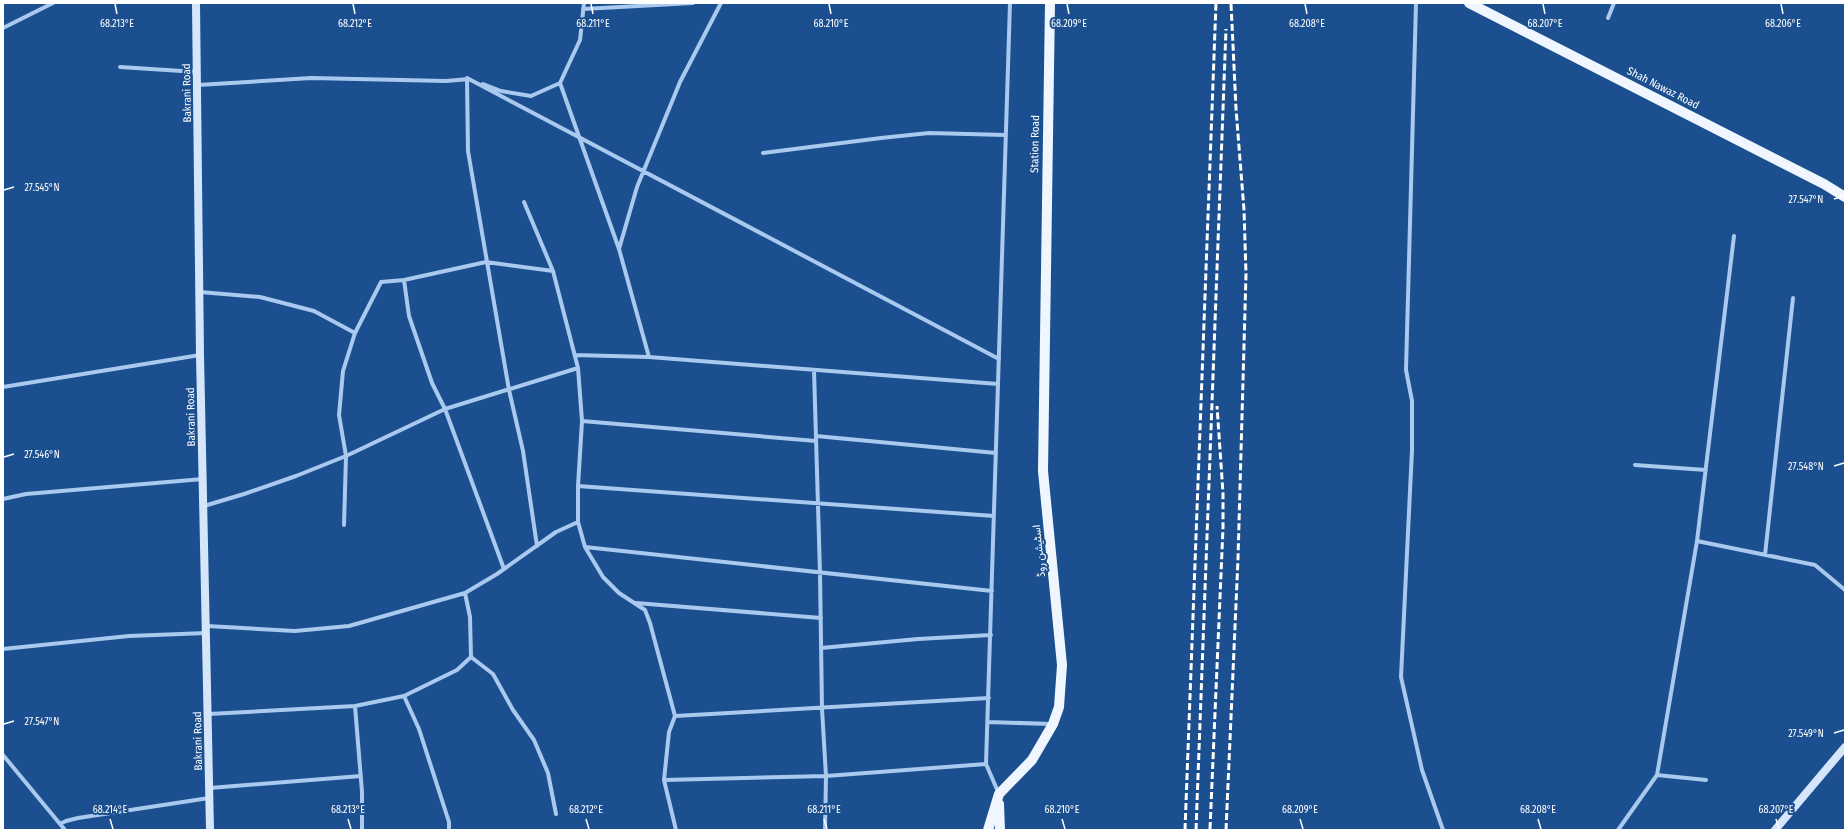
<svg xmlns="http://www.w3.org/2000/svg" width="1848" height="833" viewBox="0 0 1848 833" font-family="'Fira Sans Condensed',Vazirmatn,sans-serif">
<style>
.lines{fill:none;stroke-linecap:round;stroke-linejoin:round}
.street{stroke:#a9c9ee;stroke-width:4}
.secondary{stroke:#d6e6fa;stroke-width:8}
.primary{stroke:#f0f6ff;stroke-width:10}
.rail{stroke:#fff;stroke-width:3;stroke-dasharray:7 3;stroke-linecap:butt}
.ticks{fill:none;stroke:#fff;stroke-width:1.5}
.labels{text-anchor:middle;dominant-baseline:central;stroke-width:4;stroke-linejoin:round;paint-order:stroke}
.street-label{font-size:11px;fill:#fff;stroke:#1b4f8f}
.ticks-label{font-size:10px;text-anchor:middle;fill:#fff;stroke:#1b4f8f;stroke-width:4;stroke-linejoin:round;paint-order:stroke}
</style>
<rect width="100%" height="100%" fill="#1b4f8f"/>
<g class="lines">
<path class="street" d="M1416,3L1406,370L1412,401V450L1401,677L1422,770L1443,830
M583,9L693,3
M1608,18L1614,3
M3,28L53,3
M120,67L197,72
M560,83L619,249
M483,84L501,91L531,96L560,83L580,40L584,3
M198,85L311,78L446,81L469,79
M763,153L881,138L929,133L1006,135
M524,202L553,271L578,368L582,421L578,486V522L585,547L603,577L619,593L645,610L650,623L675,716L669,732L664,780L676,830
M404,280L409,316L432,383L445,409L504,569
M200,292L260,297L314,311L355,333
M575,355L649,357L998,384
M649,357L619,249L637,187L680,82L721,3
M814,370L820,573L822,709L826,776L825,830
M3,387L200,355
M582,421L816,441
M816,436L996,453
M1635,465L1706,470
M578,486L994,516
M3,499L26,494L203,479
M204,506L244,494L296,476L346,456L445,409L578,368
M344,525L346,456L339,415L343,371L355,333L381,282L404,280L486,262L553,271
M1697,541L1734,236
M537,546L523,451L509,390L468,151L467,78L999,359
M585,547L992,591
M1765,555L1793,298
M636,603L821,618
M207,626L295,631L349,626L465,593L497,574L556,532L578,522
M821,648L918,639L991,635
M3,649L129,636L206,633
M471,657L493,674L513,710L534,740L548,773L556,814
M404,696L419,729L449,822V830
M355,706L362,792V830
M209,714L355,706L404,696L457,670L471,657L470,617L465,593
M675,716L989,698
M988,722L1052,724
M3,755L65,830
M1657,775L1706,780
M664,780L826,776L986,764
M210,788L361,776
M999,794L986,764L1010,3
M60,824L66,821L78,818L209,798
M1618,830L1657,775L1697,541L1815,565L1845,590"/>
<path class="secondary" d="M196,3L200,355L210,830
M1775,830L1845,747"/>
<path class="primary" d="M1469,3L1824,184L1845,197
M999,804L1000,830
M988,830L999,794L1032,760L1053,724L1059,707L1062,665L1043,471L1050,3"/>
<path class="rail" d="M1210,829L1223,528V493L1217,406
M1185,830L1216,3
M1196,830L1226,29
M1226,830L1238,559L1246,274L1244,210L1236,109L1231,3"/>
</g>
<path class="ticks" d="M115,4L117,14M353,4L355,14M591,4L593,14M829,4L831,14M1067,4L1069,14M1305,4L1307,14M1543,4L1545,14M1781,4L1783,14M4,190L14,187M1834,199L1844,196M4,457L14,454M1834,466L1844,463M4,724L14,721M1834,733L1844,730M110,819L113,829M348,819L351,829M586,819L589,829M824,819L827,829M1062,819L1065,829M1300,819L1303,829M1538,819L1541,829M1776,819L1779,829"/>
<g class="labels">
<g class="street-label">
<text transform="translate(1663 88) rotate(27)">Shah Nawaz Road</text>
<text transform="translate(187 93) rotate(-91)">Bakrani Road</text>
<text transform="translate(1035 144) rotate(-89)">Station Road</text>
<text transform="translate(191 417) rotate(-91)">Bakrani Road</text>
<text transform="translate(1039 551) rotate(-96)">اسٹیشن روڈ</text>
<text transform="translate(198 741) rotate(-91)">Bakrani Road</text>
</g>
</g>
<g class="ticks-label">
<text x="117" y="27">68.213°E</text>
<text x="355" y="27">68.212°E</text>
<text x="593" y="27">68.211°E</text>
<text x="831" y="27">68.210°E</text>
<text x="1069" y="27">68.209°E</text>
<text x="1307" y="27">68.208°E</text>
<text x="1545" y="27">68.207°E</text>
<text x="1783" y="27">68.206°E</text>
<text x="42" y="191">27.545°N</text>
<text x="1806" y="203">27.547°N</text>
<text x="42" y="458">27.546°N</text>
<text x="1806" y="470">27.548°N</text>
<text x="42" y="725">27.547°N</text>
<text x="1806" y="737">27.549°N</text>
<text x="110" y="813">68.214°E</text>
<text x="348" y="813">68.213°E</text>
<text x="586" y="813">68.212°E</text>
<text x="824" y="813">68.211°E</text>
<text x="1062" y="813">68.210°E</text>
<text x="1300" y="813">68.209°E</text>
<text x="1538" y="813">68.208°E</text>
<text x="1776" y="813">68.207°E</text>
</g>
<rect width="1848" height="833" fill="none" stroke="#ffffff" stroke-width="8"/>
</svg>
